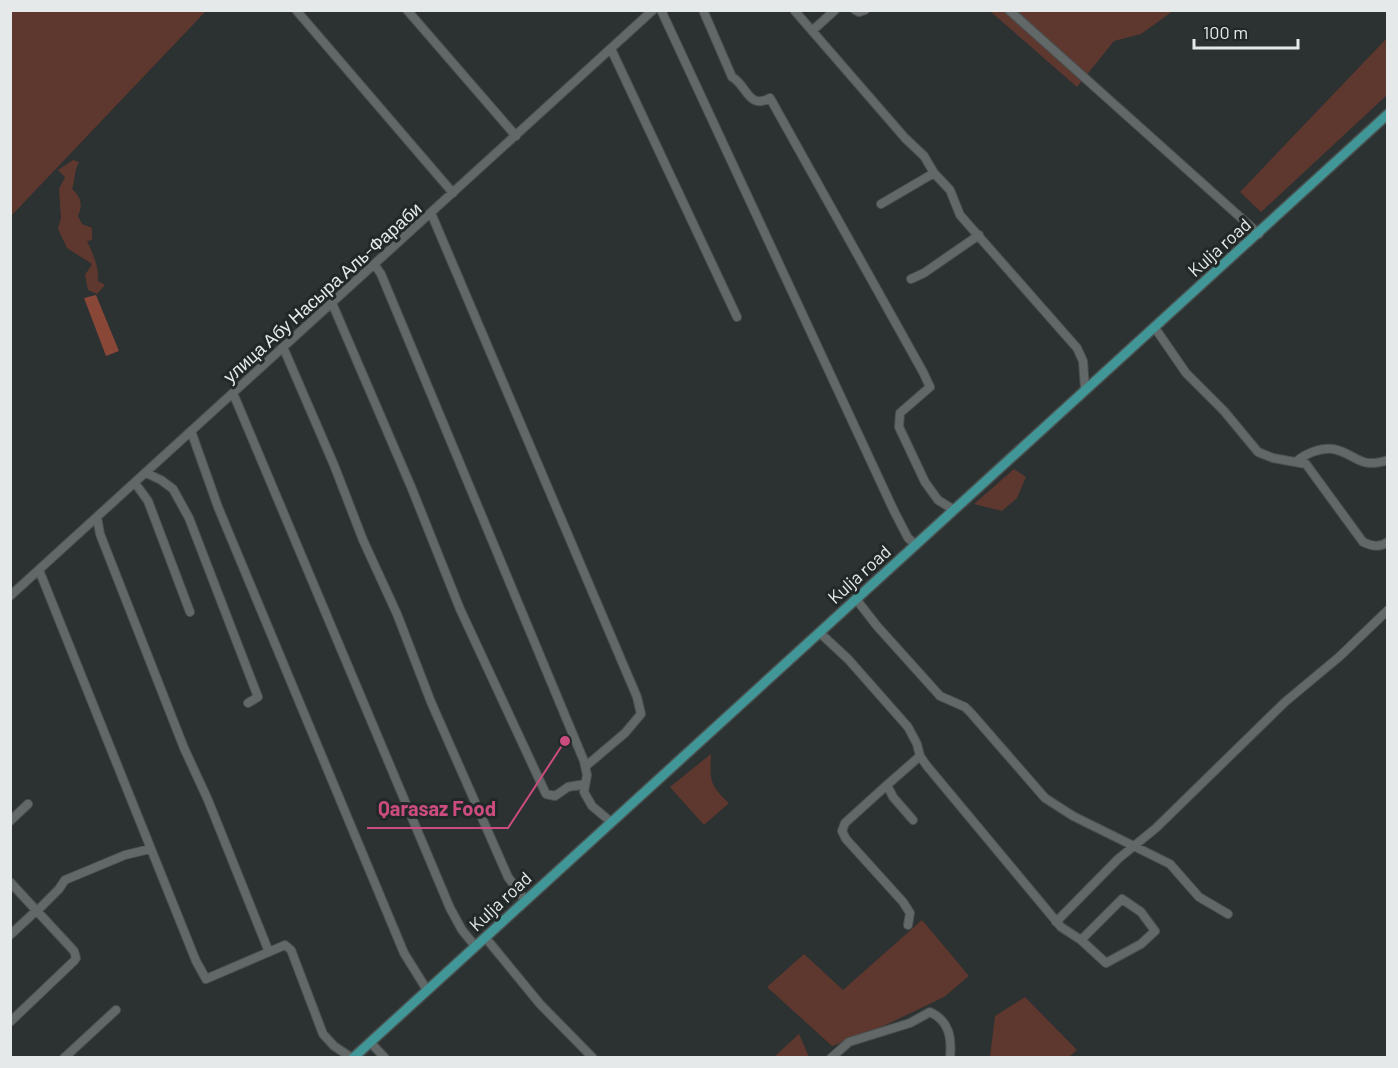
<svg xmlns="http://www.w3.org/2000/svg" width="1398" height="1068" viewBox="0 0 1398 1068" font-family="Barlow,sans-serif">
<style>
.green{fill:#5e382e}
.water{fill:#884737}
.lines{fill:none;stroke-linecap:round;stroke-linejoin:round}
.minor-casing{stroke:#4a4f4f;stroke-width:10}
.major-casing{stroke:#4a4f4f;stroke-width:12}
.minor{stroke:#626868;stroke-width:8}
.major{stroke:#419797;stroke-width:9}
.labels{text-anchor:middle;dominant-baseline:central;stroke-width:6;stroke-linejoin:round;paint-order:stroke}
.street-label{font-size:18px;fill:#e5e9e9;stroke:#222827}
.leader{fill:none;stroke:#cb4c7e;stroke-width:2}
.callout-dot{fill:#cb4c7e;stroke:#222827;stroke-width:2}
.callout-label{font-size:20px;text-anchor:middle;font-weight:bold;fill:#cb4c7e;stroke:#222827;stroke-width:6;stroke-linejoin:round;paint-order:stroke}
</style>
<rect width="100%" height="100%" fill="#2c3131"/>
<path class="green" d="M11,10L206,11L11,216L10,11Z
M990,11H1173L1141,34L1114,41L1077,87Z
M1387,38V95L1261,212L1240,192Z
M73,160L79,162C73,174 76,177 72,189C81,197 83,205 78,216L82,224L92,228V240L87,241C93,254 99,266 98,281L105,285L97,294L88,290L85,275L92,264L67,248L58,229L61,218L59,189L65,177L58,170Z
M1014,469L1026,477L1017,498L1002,511L974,504Z
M711,754C710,781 709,784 729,803L704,825L670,787Z
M922,920L969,976L944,997L873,1031L832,1046L767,987L804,954L843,990Z
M1025,997L1077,1050L1069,1057H990L995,1016Z
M799,1034L809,1057H774Z"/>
<path class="water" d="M96,295L119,351L106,356L84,298Z"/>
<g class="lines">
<defs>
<path id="minor" d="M296,10L453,193
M407,10L516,136
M661,10L894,511L908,538L916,545
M703,10L732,77C747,85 748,110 770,98L923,372L930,387L900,413L899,427L925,482L938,500L954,510
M794,10L905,138L924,156L934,173L950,190L960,215L1077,348L1083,361L1085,389
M855,10L859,12L865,10
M1009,10L1259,234
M812,31L835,10
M611,49L737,317
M881,204L934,173
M431,213L637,697L641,714L625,733L586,766
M374,264L381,274L584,761L587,775L584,792L592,806L611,822
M911,279L924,273L979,235
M332,303L412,489L460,609L546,794L555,796L568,787L585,784
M1155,328L1186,373L1224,411L1258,452L1273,458L1306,464L1363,542C1372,546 1379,548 1388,542
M283,347L334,465L363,540L397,614L431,702L508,877L525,900
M233,393L450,908L462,930L475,946
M191,431L218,507L404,953L427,990
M1297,461C1305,454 1321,447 1333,449C1356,453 1358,470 1388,460
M146,473L161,480L173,489L189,518L258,697L248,703
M135,483L148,501L190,612
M97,517L100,534L184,748L208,800L269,952
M39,570L196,961L206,979L285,945L291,950L323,1034L334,1046L352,1058
M10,596L653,10
M856,599L877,626L940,696L965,707L971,713L1045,798L1073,816L1170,864L1199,897L1228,914
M820,633L848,659L908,727L917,744L920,756L927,766L1061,927L1081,940L1106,963L1141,944L1155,931L1141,912L1122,899L1081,940
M887,785L845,823L842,831L846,839L903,902L910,913L908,925
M913,820L893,797L887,785L920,756
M10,821L28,804
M10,882L74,951L76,958L74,961L10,1022
M37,911L59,889L65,880L125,855L150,849
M1056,922L1118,859L1156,828L1285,702L1339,657L1388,610
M10,935L37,910
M485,937L540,1004L593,1058
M370,1042L385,1058
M64,1058L116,1010
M831,1058L849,1042L910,1023L930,1012C949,1021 952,1037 950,1058"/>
<path id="major" d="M353,1058L1388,114"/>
</defs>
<use href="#minor" class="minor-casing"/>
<use href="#major" class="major-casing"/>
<use href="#minor" class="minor"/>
<use href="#major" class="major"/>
</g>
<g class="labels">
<g class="street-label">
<text transform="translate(1219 247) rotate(-42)">Kulja road</text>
<text transform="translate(322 292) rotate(-42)">улица Абу Насыра Аль-Фараби</text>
<text transform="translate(859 574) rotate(-42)">Kulja road</text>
<text transform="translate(500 901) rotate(-43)">Kulja road</text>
</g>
</g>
<path class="leader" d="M565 741L508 828H367"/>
<circle class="callout-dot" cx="565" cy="741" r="6"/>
<g class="callout-label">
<text x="437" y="816">Qarasaz Food</text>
</g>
<rect width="1398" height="1068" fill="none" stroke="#e5e9e9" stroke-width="24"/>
<path d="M1194 39v9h104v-9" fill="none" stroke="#e5e9e9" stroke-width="3"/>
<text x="1203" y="39" font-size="18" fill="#e5e9e9" stroke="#222827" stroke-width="4.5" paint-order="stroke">100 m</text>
</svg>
